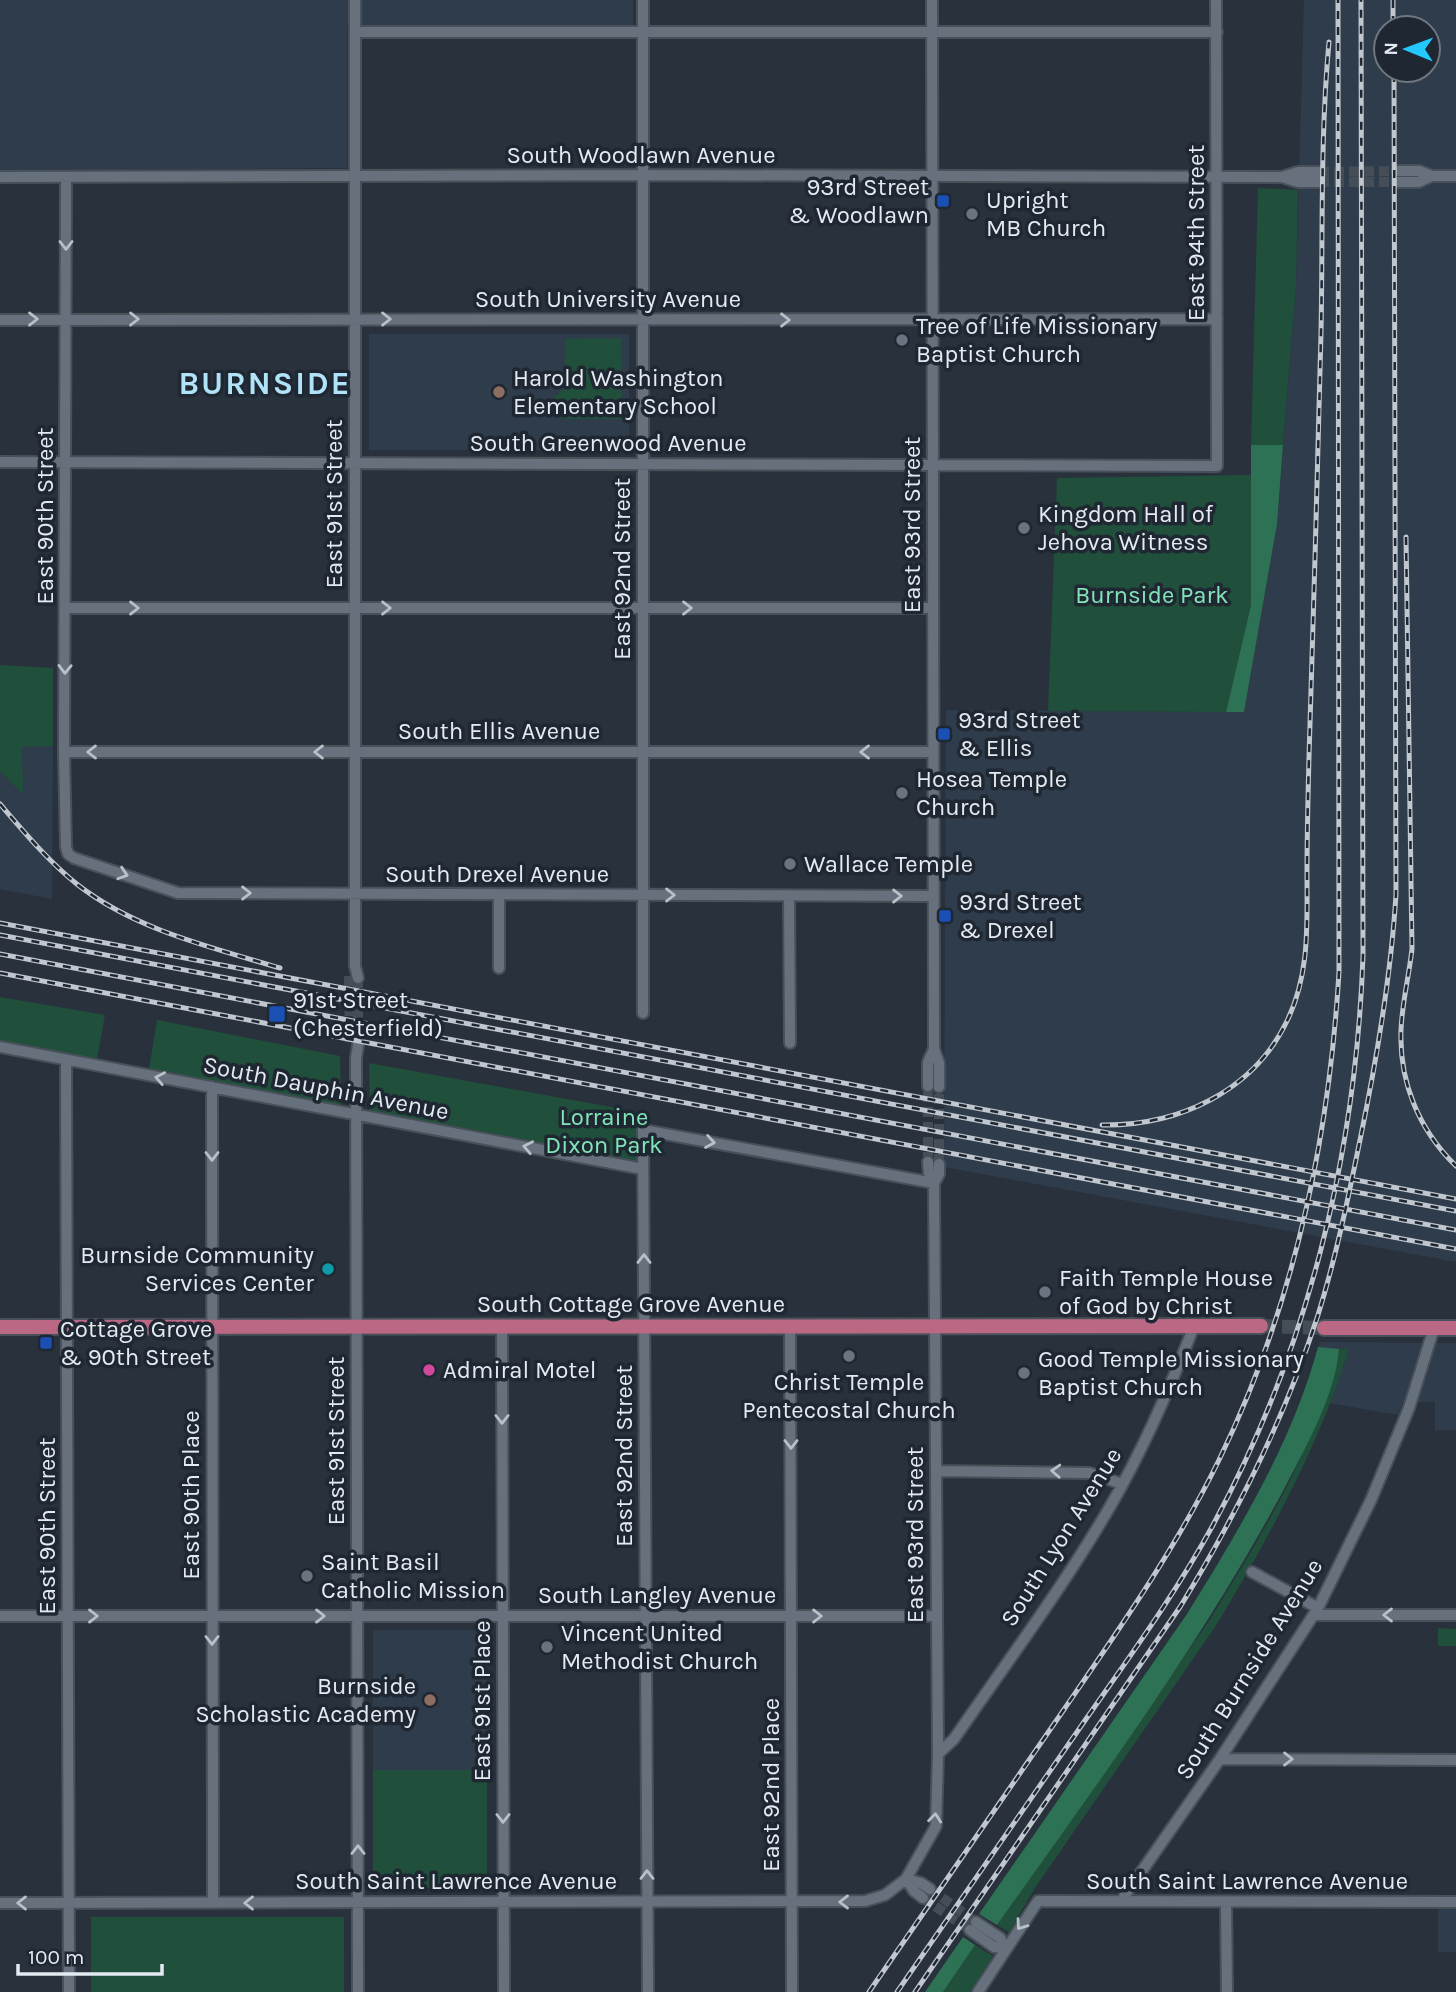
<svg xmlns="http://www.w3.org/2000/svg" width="1456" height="1992" viewBox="0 0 1456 1992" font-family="Karla,sans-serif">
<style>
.built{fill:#2f3c4b;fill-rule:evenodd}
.green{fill:#204f3b}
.forest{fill:#2d7255}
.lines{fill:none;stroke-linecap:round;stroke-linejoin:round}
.minor-tunnel{stroke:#454e57;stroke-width:10;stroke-dasharray:10 5;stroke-linecap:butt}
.major-tunnel{stroke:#454e57;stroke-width:14;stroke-dasharray:14 7;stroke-linecap:butt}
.minor-casing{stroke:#485059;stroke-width:14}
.major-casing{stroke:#485059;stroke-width:18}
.minor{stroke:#67717d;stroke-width:10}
.major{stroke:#ba6884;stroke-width:14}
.rail-casing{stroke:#c0c7cf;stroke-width:5}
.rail{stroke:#1f2832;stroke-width:2.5;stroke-dasharray:8;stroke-linecap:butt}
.oneway{stroke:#b8c0c8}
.transit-dot{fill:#1a4fb4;stroke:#1f2832;stroke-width:2.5}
.worship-dot{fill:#6b7280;stroke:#1f2832;stroke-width:2.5}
.education-dot{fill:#8d6e63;stroke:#1f2832;stroke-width:2.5}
.culture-dot{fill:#0f9aa8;stroke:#1f2832;stroke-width:2.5}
.hotel-dot{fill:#d1479c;stroke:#1f2832;stroke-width:2.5}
.labels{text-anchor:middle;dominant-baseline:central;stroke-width:7;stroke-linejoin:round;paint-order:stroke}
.street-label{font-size:24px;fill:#e4eaf1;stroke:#1f2832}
.poi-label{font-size:24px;fill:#e4eaf1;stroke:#1f2832;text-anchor:start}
.park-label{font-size:24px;fill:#82e5b9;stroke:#1f2832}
.district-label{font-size:32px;font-weight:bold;letter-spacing:2px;fill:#b0e2f8;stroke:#1f2832}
</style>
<rect width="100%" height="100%" fill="#29323c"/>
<path class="built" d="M0,0H633V28L347,26V168L0,171Z
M1304,0H1456V1262L944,1167L946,710L1244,712L1277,524L1296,286ZM1386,28H1428V70H1386Z
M369,334H629V450H369Z
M22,746H53L52,899L0,889V771L22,794Z
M1320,1342L1456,1343V1430H1435V1402H1403L1398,1415L1329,1403L1348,1353L1318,1347Z
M373,1630H487V1888H373Z
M1456,1908V1952H1438V1909Z"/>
<path class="green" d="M1258,188L1298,190L1296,286L1283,445H1251Z
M621,338L622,419H563L549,402L565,387V339Z
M1251,475V605L1226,712L1048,711L1057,478Z
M0,665L53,668V746L22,747L23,795L0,771Z
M0,997L105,1015L97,1059L0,1041Z
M157,1020L340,1056L341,1106L149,1069Z
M369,1063L638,1112V1163L370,1112Z
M1339,1349H1348V1353C1317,1450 1267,1541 1215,1627L1035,1888L1009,1932L997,1925L1209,1621C1250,1554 1293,1484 1321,1411C1329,1390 1338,1371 1339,1349Z
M1438,1628L1456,1629V1646H1438Z
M373,1770H487V1888H373Z
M91,1917H344V1992H91Z
M975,1945L993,1956L970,1992H943Z"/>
<path class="forest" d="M1251,445H1283L1277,524L1244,712H1226L1251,605Z
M1318,1347L1339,1349C1336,1394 1304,1451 1283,1491C1201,1644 1097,1784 997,1925L979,1914L1187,1614C1239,1530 1292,1443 1318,1347Z
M963,1937L975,1945L943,1992H925Z"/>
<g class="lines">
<path class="minor-tunnel" d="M1319,172L1398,171
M1319,182H1398
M349,976L350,1042
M358,978V1045
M928,1162V1086
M939,1164V1087
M930,1889L976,1922
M923,1898L970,1930"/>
<path class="major-tunnel" d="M1261,1326L1324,1328"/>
<defs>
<path id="minor" d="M355,0V966L358,978
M643,0V1013
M932,0L934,1049L939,1063V1087
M355,32H1217
M1398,171H1419L1432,176H1456
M0,177L643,175L1282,177L1298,172H1319
M66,177L64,752L66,847L68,854L74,858L178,893L934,896
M1282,177L1298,182H1319
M1398,182H1419L1432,176
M0,320L1217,319
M0,462L1217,466L1216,0
M66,608H933
M64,752H933
M789,896L790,1043
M499,968V895
M0,1047L643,1169
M66,1060L69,1992
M928,1086V1062L934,1049
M212,1087L213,1903
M934,1183L939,1174V1164
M502,1326L504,1992
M790,1327L792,1992
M936,1471L1090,1473L1122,1484
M1252,1572L1318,1608
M1314,1615H1456
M0,1616H936
M938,1754L954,1739C1007,1662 1064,1586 1111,1505C1144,1448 1170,1388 1194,1326
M1220,1759L1456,1760
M906,1879L921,1883L930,1889
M906,1879L914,1891L923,1898
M1121,1901L1220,1759L1318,1608L1371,1500L1409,1408L1434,1328
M0,1903L865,1901L885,1895L906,1879L936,1826L938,1754L934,1183L929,1173L928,1162
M1226,1903L1227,1992
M976,1922L1000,1938L1005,1948
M970,1930L994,1947L1005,1948
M358,1992L356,1058L358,1045
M648,1992L643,1130L934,1183
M978,1992L1038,1901L1456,1902"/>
<path id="major" d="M0,1327L1261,1326
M1324,1328H1456"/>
</defs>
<use href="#minor" class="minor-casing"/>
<use href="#major" class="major-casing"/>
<use href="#minor" class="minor"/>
<use href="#major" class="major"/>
<defs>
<path id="rail" d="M1393,0V28
M1406,537L1412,949C1409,976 1402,1003 1401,1030C1399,1082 1419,1130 1456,1166
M0,804C24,832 49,862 78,885C136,930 211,947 280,968
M0,923L1456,1199
M0,935L1456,1211
M0,954L1456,1230
M0,973L1456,1249
M1102,1125C1178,1126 1253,1092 1287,1021C1310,974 1307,924 1307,873C1307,834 1308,796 1309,757C1313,616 1318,474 1321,333C1323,236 1320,139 1329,42
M869,1992C934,1897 1000,1803 1065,1708C1120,1628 1176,1548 1219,1460C1293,1308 1329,1140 1339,972L1338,0
M897,1992C960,1901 1023,1810 1086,1719C1130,1656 1176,1593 1213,1525C1308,1350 1356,1154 1363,956L1361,0
M915,1992L1180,1607C1237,1514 1285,1418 1318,1315C1336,1257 1348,1199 1360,1140C1377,1058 1391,977 1396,894L1394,70"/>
</defs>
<use href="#rail" class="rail-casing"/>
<use href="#rail" class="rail"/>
</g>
<defs><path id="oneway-chevron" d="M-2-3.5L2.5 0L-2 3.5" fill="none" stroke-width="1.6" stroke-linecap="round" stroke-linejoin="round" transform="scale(1.75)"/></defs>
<g class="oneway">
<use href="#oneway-chevron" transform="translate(66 245) rotate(90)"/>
<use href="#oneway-chevron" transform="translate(33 319)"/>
<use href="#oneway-chevron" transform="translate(134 319)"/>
<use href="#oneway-chevron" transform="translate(386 319)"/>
<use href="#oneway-chevron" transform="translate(785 320)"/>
<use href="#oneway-chevron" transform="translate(134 608)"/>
<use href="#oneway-chevron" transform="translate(386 608)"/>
<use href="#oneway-chevron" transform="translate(687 608)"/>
<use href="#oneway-chevron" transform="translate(65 669) rotate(91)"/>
<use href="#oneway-chevron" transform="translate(92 752) rotate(-180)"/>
<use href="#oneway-chevron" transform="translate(319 752) rotate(-180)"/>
<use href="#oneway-chevron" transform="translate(865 752) rotate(-180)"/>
<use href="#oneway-chevron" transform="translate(123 874) rotate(18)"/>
<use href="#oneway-chevron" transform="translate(246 893)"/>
<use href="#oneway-chevron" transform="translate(670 895)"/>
<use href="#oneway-chevron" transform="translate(897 896)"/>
<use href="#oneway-chevron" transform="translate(160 1078) rotate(-169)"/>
<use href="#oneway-chevron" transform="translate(710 1142) rotate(10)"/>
<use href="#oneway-chevron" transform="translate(528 1147) rotate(-169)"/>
<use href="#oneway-chevron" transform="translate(212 1156) rotate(90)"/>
<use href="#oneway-chevron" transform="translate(644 1259) rotate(-90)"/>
<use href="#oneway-chevron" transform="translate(502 1419) rotate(90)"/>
<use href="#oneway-chevron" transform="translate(791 1444) rotate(90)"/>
<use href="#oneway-chevron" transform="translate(1056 1471) rotate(-177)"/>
<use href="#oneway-chevron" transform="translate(1388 1615) rotate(-180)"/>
<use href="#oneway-chevron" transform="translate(93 1616)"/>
<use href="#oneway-chevron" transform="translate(320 1616)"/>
<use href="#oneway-chevron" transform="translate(817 1616)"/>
<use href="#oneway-chevron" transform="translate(212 1640) rotate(90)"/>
<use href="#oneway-chevron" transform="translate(1288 1759)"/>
<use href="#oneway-chevron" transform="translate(503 1818) rotate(90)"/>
<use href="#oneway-chevron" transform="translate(935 1818) rotate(-84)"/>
<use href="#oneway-chevron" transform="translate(358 1850) rotate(-90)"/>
<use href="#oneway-chevron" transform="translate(647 1875) rotate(-90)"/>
<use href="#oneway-chevron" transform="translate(844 1902) rotate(180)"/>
<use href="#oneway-chevron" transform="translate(22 1903) rotate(180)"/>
<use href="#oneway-chevron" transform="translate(249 1903) rotate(180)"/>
<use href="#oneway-chevron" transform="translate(1021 1925) rotate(125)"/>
</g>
<g class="transit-dot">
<rect x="936" y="194" width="14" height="14" rx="3.5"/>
<rect x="937" y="727" width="14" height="14" rx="3.5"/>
<rect x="938" y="909" width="14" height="14" rx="3.5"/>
<rect x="268" y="1005" width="18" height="18" rx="3.5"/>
<rect x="39" y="1336" width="14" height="14" rx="3.5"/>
</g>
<g class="worship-dot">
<circle cx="972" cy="214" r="7"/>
<circle cx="902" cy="340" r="7"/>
<circle cx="1024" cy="528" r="7"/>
<circle cx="902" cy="793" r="7"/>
<circle cx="790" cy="864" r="7"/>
<circle cx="1045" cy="1292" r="7"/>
<circle cx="849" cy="1356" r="7"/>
<circle cx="1024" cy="1373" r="7"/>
<circle cx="307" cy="1576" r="7"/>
<circle cx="547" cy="1647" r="7"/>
</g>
<g class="education-dot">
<circle cx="499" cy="392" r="7"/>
<circle cx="430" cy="1700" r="7"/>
</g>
<circle class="culture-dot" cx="328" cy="1269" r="7"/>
<circle class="hotel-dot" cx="429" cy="1370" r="7"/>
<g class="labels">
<g class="street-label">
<text x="641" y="155">South Woodlawn Avenue</text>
<text transform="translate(1196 233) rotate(-90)">East 94th Street</text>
<text x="608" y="299">South University Avenue</text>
<text x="608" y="443">South Greenwood Avenue</text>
<text transform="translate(334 504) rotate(-90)">East 91st Street</text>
<text transform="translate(45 516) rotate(-90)">East 90th Street</text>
<text transform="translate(912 525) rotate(-90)">East 93rd Street</text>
<text transform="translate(622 569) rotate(-90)">East 92nd Street</text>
<text x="499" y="731">South Ellis Avenue</text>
<text x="497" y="874">South Drexel Avenue</text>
<text transform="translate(326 1088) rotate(11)">South Dauphin Avenue</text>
<text x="631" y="1304">South Cottage Grove Avenue</text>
<text transform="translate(336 1441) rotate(-90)">East 91st Street</text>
<text transform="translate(624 1456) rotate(-90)">East 92nd Street</text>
<text transform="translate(191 1495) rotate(-90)">East 90th Place</text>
<text transform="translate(47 1526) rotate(-90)">East 90th Street</text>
<text transform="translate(915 1535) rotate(-90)">East 93rd Street</text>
<text transform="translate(1061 1537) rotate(-58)">South Lyon Avenue</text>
<text x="657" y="1595">South Langley Avenue</text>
<text transform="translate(1249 1669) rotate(-58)">South Burnside Avenue</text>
<text transform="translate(482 1701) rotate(-90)">East 91st Place</text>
<text transform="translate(771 1785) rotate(-90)">East 92nd Place</text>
<text x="456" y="1881">South Saint Lawrence Avenue</text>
<text x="1247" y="1881">South Saint Lawrence Avenue</text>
</g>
<g class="poi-label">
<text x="929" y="187" text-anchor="end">93rd Street<tspan x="929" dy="28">&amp; Woodlawn</tspan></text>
<text x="986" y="200">Upright<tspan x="986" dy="28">MB Church</tspan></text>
<text x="916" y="326">Tree of Life Missionary<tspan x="916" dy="28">Baptist Church</tspan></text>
<text x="513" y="378">Harold Washington<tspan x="513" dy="28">Elementary School</tspan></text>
<text x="1038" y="514">Kingdom Hall of<tspan x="1038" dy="28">Jehova Witness</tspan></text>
<text x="958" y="720">93rd Street<tspan x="958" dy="28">&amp; Ellis</tspan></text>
<text x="916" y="779">Hosea Temple<tspan x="916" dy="28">Church</tspan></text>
<text x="804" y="864">Wallace Temple</text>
<text x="959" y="902">93rd Street<tspan x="959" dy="28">&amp; Drexel</tspan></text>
<text x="293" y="1000">91st Street<tspan x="293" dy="28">(Chesterfield)</tspan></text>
<text x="314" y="1255" text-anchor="end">Burnside Community<tspan x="314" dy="28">Services Center</tspan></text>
<text x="1059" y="1278">Faith Temple House<tspan x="1059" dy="28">of God by Christ</tspan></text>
<text x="60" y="1329">Cottage Grove<tspan x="60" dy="28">&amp; 90th Street</tspan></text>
<text x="1038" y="1359">Good Temple Missionary<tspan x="1038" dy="28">Baptist Church</tspan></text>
<text x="443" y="1370">Admiral Motel</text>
<text x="849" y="1382" text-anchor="middle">Christ Temple<tspan x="849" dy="28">Pentecostal Church</tspan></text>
<text x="321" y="1562">Saint Basil<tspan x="321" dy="28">Catholic Mission</tspan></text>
<text x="561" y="1633">Vincent United<tspan x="561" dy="28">Methodist Church</tspan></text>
<text x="416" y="1686" text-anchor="end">Burnside<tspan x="416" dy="28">Scholastic Academy</tspan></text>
</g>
<g class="park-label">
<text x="1152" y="595">Burnside Park</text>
<text x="604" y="1117">Lorraine<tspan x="604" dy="28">Dixon Park</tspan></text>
</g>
<g class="district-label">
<text x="265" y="383">BURNSIDE</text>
</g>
</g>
<g transform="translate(1407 49) rotate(271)"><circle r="33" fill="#1f2832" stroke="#6e767e" stroke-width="2"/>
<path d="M0-5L12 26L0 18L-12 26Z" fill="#23c9fe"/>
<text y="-10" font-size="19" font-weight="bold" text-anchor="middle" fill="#e4eaf1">N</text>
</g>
<path d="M18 1964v10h144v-10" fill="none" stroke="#e4eaf1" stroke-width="3.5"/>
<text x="28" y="1964" font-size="21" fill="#e4eaf1" stroke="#1f2832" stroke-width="5" paint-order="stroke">100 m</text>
</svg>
